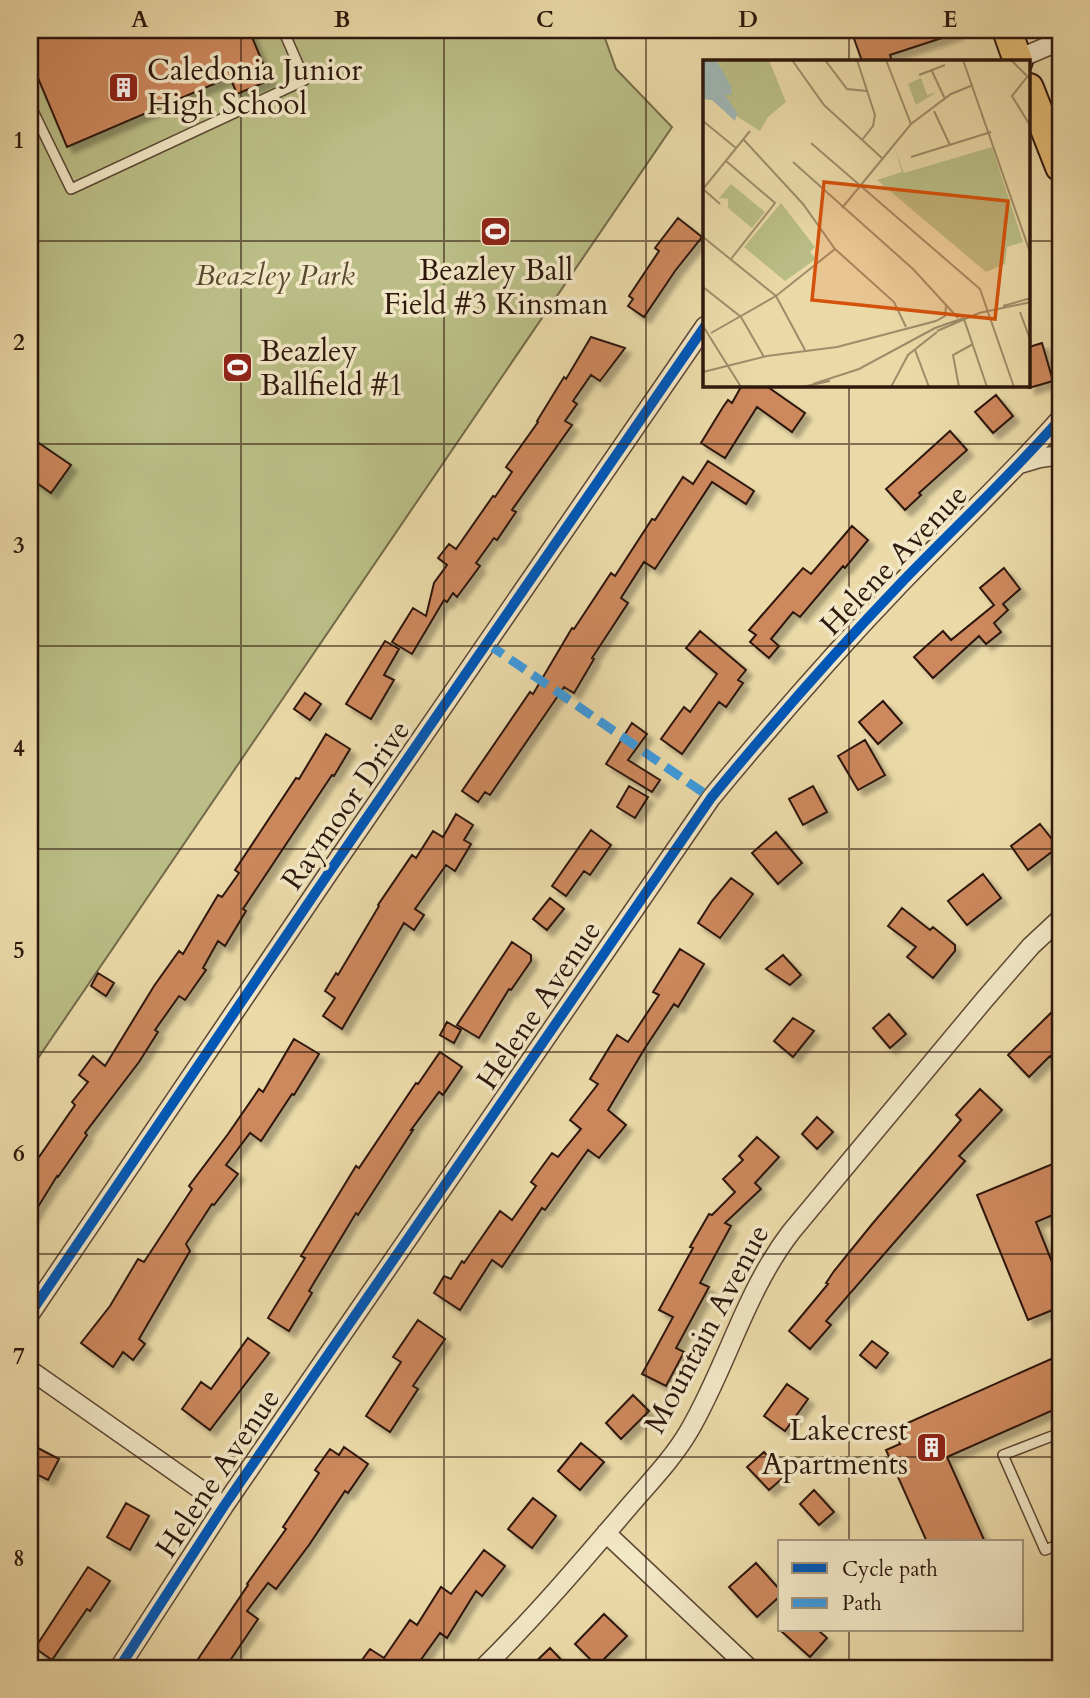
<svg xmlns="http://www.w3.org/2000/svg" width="1090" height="1698" viewBox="0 0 1090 1698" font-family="Cardo,serif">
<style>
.green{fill:#babe86;stroke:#746a49;stroke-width:2}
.building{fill:#cd885d;stroke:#2e170c;stroke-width:2;filter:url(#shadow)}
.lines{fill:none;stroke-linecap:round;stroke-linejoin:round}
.service-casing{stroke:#5d4833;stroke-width:12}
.minor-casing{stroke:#5d4833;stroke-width:21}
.primary-casing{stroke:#2e170c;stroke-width:32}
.service{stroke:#f2e7c6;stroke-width:9}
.minor{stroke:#f2e7c6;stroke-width:18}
.primary{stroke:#e6bd74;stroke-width:28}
.quiet{stroke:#3d9ade;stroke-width:9;stroke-dasharray:18 9;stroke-linecap:butt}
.cycleway-casing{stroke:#f2e7c6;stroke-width:15}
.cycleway{stroke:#0057b8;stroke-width:10}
.grid{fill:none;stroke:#2e170c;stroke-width:2;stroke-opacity:0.55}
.labels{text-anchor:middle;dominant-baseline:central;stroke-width:7;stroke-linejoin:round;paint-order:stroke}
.poi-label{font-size:30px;fill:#2e170c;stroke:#f2e7c6;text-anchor:start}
.park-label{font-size:30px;font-style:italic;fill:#584931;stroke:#f2e7c6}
.street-label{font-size:30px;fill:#2e170c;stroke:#f2e7c6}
.inset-road{fill:none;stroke:#9f8c6a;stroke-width:2}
.view{fill:#d5520c;fill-opacity:0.15;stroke:#d5520c;stroke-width:3.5}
.inset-edge{fill:none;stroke:#2e170c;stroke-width:3.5}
.neatline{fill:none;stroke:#2e170c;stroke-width:2.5}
.grid-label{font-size:23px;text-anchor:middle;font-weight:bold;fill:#2e170c}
</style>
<defs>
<filter id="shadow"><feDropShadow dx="6" dy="6" stdDeviation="2" flood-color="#0004"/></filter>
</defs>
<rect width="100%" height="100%" fill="#ebdaa8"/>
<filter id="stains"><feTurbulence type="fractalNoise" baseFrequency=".00286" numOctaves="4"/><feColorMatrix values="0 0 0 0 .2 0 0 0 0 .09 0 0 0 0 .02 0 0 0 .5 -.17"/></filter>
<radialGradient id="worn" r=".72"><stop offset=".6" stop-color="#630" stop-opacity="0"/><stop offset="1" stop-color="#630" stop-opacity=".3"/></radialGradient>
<path class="green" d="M30,30H602L616,69L672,127L30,1070Z"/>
<path class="building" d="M30,30H249L270,80L237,94L230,77L67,147L30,59Z
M862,30H956L957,33L890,55L892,61H862L852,33Z
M678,218L702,237L675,271L644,317L628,306L633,299L629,296L659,251L655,248Z
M591,337L625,348L600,381L591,375L573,401L577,404L565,421L572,425L512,510L516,512L497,540L494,538L476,563L480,566L457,597L453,593L447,602L444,600L412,654L392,642L413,608L426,616L434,583L447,565L438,558L449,544L456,549L493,496L495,497L512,472L506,467L538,422L537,421L564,377L566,379Z
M1042,343L1053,381L1029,388V347Z
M742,385H765L805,413L792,432L757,407L725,458L701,443L723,407L728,400L732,403Z
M996,395L1013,416L993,433L975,412Z
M950,431L967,450L919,493L921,495L905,510L886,489Z
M30,437L71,465L51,493L30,478Z
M708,461L754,491L746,504L712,482L655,569L644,562L621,598L628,603L592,658L594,659L574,693L564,687L490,795L485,792L478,802L462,791L530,692L533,694L572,628L574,629L611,573L615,576L652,519L655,520L683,477L693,484Z
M852,526L868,540L845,568L843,566L800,617L793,612L771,639L779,646L769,658L750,642L756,635L749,630L803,568L811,574Z
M1004,568L1020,589L1003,604L1008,610L994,623L1001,632L986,644L979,636L933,678L914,657L943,631L951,640L994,605L980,588Z
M700,631L746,670L738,680L743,683L726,707L719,702L682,754L661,739L684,707L690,712L717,674L686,648Z
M385,641L399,649L384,675L394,680L371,719L346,704Z
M305,693L321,704L310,720L294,709Z
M883,701L902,723L878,744L859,722Z
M632,723L647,734L628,760L660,780L652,792L606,764Z
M326,734L350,749L334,776L332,775L243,909L246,911L225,946L218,941L203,968L206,970L185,1000L179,996L155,1030L158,1032L139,1062L85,1133L87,1135L58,1177L57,1176L30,1220V1170L75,1105L72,1102L88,1082L79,1075L93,1056L105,1066L154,986L179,951L183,954L218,895L222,897L239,873L235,870L296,778L299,779Z
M865,740L885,775L858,790L838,756Z
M629,786L648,797L635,818L617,807Z
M813,786L827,812L803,825L789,799Z
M456,814L473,825L464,840L471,844L455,871L446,865L415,909L424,915L414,930L404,923L342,1029L323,1016L335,998L325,991L336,973L338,975L379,906L378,905L412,855L416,858L433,831L443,837Z
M1040,824L1058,847L1028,870L1011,846Z
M591,830L611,845L590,875L584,871L566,896L552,886Z
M776,832L802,863L778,884L752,853Z
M983,874L1001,898L967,925L948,901Z
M731,878L753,894L720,938L698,923L712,901Z
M550,898L564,909L547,930L533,919Z
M902,908L930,930L933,927L955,945V951L933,978L907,957L916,947L888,926Z
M512,942L531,955V961L511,990L509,989L479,1038L457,1025Z
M680,949L704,964L678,1007L674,1004L645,1048L608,1110L626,1125L599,1158L588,1150L545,1210L542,1208L502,1267L492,1260L460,1310L434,1293L444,1276L451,1279L462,1261L464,1263L500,1211L512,1220L536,1186L531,1182L552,1153L558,1157L581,1129L570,1120L598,1084L590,1079L617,1035L628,1042L659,995L653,992Z
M783,955L801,975L790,985L766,969Z
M98,973L114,983L106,996L91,986Z
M1060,1004V1069L1050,1056L1029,1077L1008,1055Z
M889,1014L906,1034L890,1048L873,1028Z
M793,1018L814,1031L793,1057L774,1041Z
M447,1022L461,1030L454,1043L440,1035Z
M294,1039L319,1054L294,1095L292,1094L261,1141L250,1133L226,1165L238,1174L214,1205L212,1204L186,1244L190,1251L139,1339L145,1344L133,1360L123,1352L113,1367L81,1343L110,1306L138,1259L144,1262L192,1189L189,1186L228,1134L259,1089L263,1092Z
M440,1052L462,1067L443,1095L439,1092L411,1130H413L358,1215L356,1213L309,1291L312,1293L289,1331L268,1318L305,1258L301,1256L356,1166L359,1168L416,1083L418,1084Z
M980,1089L1002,1110L959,1156L965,1161L826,1321L831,1325L810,1349L789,1331L828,1284L826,1283L834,1271L873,1223L961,1120L956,1115Z
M817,1117L833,1132L817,1149L802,1134Z
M757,1137L779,1157L755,1183L761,1189L725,1223L731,1226L700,1283L709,1287L676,1348L684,1352L666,1386L642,1374L673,1317L659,1310L693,1248L690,1247L709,1214L712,1215L735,1192L723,1179L743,1160L739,1156Z
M1060,1161V1212L1036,1222L1060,1282V1307L1028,1320L977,1195Z
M418,1320L445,1339L413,1386L418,1389L390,1432L366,1416L401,1362L393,1357Z
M248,1338L269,1353L210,1430L182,1409L201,1382L211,1389Z
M872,1341L888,1353L876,1368L860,1355Z
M1060,1355V1407L947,1457L985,1542H927L886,1450L900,1444L894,1429Z
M787,1384L808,1399L785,1431L764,1416Z
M633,1395L649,1411L621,1439L606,1423Z
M581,1443L604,1462L580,1490L558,1471Z
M30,1444L59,1459L48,1480L30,1471Z
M344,1447L368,1464L348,1493L345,1491L309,1545L276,1589L268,1583L247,1611L258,1619L225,1668H192L248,1585L247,1584L286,1529L283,1527L319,1473L315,1470L330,1449L339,1455Z
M764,1452L785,1476L769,1490L747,1467Z
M814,1490L834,1512L819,1525L800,1504Z
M533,1498L556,1516L532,1548L508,1529Z
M126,1503L149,1516L130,1550L107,1537Z
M484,1550L505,1566L482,1596L476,1591L447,1638L440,1633L415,1668H356L370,1649L384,1658L410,1620L417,1625L441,1587L451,1594Z
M756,1563L780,1590V1596L757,1617L729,1587Z
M88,1567L110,1581L90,1611L87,1609L52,1660L35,1648Z
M604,1614L627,1636L597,1666L575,1644Z
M780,1630H818L827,1638L810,1657Z
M550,1648L569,1668H529Z"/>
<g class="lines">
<defs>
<path id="service" d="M30,105L71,189L305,80L283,30
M1060,1433L1003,1455L1045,1550L1060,1544"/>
<path id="minor" d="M1013,61L1060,41
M1020,464L1040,458L1060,455
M30,1314L328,874L705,326
M30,1370L224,1506
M606,1533L749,1668
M119,1668L224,1506L711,798C772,724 835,652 901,583C954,528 1010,476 1060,419
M483,1668C533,1619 580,1564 626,1510C647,1485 672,1460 689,1431C727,1366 745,1292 791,1232L985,999L1031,946L1060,919"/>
<path id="primary" d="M1007,30L1018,61
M1029,88L1060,167"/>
</defs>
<use href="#service" class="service-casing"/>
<use href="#minor" class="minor-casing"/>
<use href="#primary" class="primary-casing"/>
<use href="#service" class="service"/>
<use href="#minor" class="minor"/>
<use href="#primary" class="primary"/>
<path class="quiet" d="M488,644L711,798"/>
<defs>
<path id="cycleway" d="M30,1314L328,874L705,326
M119,1668L224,1506L711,798C772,724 835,652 901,583C954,528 1010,476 1060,419"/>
</defs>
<use href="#cycleway" class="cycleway-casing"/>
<use href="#cycleway" class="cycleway"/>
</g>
<path class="grid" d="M241,30V1668M444,30V1668M646,30V1668M849,30V61M30,241H705M1029,241H1060M849,385V1542M30,444H1060M30,646H1060M30,849H1060M30,1052H1060M30,1254H1060M30,1457H1060M849,1630V1668"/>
<defs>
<symbol id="building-square" viewBox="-11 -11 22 22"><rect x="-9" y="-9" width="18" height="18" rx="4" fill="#8f2418" stroke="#f2e7c6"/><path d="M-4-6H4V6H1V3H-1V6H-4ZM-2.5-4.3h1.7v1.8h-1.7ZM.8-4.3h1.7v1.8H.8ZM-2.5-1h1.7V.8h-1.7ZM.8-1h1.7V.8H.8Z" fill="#fff"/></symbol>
<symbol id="stadium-square" viewBox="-11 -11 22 22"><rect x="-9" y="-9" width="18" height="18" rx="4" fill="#8f2418" stroke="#f2e7c6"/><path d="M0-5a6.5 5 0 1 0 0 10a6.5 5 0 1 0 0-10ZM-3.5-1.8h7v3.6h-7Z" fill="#fff"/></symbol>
</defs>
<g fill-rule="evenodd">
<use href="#building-square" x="106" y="70" width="35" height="35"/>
<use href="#stadium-square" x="478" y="214" width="35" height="35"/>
<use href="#stadium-square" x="220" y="350" width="35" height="35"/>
<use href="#building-square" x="914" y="1430" width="35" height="35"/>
</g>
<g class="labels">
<g class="poi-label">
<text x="147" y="70">Caledonia Junior<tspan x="147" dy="34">High School</tspan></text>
<text x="496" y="270" text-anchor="middle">Beazley Ball<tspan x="496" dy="34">Field #3 Kinsman</tspan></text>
<text x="260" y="351">Beazley<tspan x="260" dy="34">Ballfield #1</tspan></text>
<text x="908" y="1430" text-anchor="end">Lakecrest<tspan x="908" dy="34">Apartments</tspan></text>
</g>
<g class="park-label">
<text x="275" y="275">Beazley Park</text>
</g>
<g class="street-label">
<text transform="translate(894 560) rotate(-46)">Helene Avenue</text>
<text transform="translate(346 805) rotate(-55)">Raymoor Drive</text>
<text transform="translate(539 1005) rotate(-56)">Helene Avenue</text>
<text transform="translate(707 1329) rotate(-62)">Mountain Avenue</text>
<text transform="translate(218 1473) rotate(-56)">Helene Avenue</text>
</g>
</g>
<g transform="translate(703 60)">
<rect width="327" height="327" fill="#ebdaa8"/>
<path d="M13,0H66L83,42L65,57L57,71L33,56L22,35L29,30ZM218,18L224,35L234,32L213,45L205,24ZM289,87L320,182L304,187L302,204L283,212L174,120L199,112L192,89L201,113ZM28,124L62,152L49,168L25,148V139L16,138ZM78,143L112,187L107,192L113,199L82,221L41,187Z" fill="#babe86"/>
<path d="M0,0H13L28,26L29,35H22L34,53L32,61L9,40L0,39Z" fill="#9fb7b5"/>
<path class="inset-road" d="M89,0L121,45L180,99M122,0L144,29L164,31M154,0L172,55L170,66L159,80M183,0L208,64M260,0L328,195M308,0L328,20M228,9L242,39M216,15L242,5M324,17L309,36L328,67M231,51L247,85M0,61L33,88M41,80L100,144L132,189L191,242L203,267M108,83L277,229L311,327M208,97L288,72M23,101L72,143L28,199M90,102L210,209L255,258M0,129L47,71M0,129L17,144M139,148L208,64L248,34L270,25M0,177L73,236L102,290M0,227L38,257L61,297M300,246L328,238M317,252L328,282M261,259L284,327M0,266L38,327M234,271L276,253L328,242M8,273L73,236L132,189M212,290L226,327M0,312L64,296L134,287L233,261L242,256L243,246M110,324L156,309L232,268L261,258M99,327L127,321M188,327L205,295L234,272M256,327L250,295L270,284"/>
<path class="view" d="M121,122L305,141L292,259L109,240Z"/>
<rect width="327" height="327" class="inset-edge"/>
</g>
<rect width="1090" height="1698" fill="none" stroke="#ebdaa8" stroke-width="77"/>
<rect x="778" y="1540" width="245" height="91" fill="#f2e7c6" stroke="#a4947c" stroke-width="2"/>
<rect x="792" y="1563" width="35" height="10" fill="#0057b8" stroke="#a4947c" stroke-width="2"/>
<text x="842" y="1576" font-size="21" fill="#2e170c">Cycle path</text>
<rect x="792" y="1598" width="35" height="10" fill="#3d9ade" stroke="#a4947c" stroke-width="2"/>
<text x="842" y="1610" font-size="21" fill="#2e170c">Path</text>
<rect x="38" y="38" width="1014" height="1622" class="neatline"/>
<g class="grid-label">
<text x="140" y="27">A</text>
<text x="342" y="27">B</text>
<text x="545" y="27">C</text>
<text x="748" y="27">D</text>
<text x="950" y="27">E</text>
<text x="19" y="148">1</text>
<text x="19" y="350">2</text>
<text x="19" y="553">3</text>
<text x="19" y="756">4</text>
<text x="19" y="958">5</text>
<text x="19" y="1161">6</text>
<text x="19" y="1364">7</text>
<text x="19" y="1566">8</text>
</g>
<rect width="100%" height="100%" filter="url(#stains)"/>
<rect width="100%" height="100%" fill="url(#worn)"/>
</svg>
